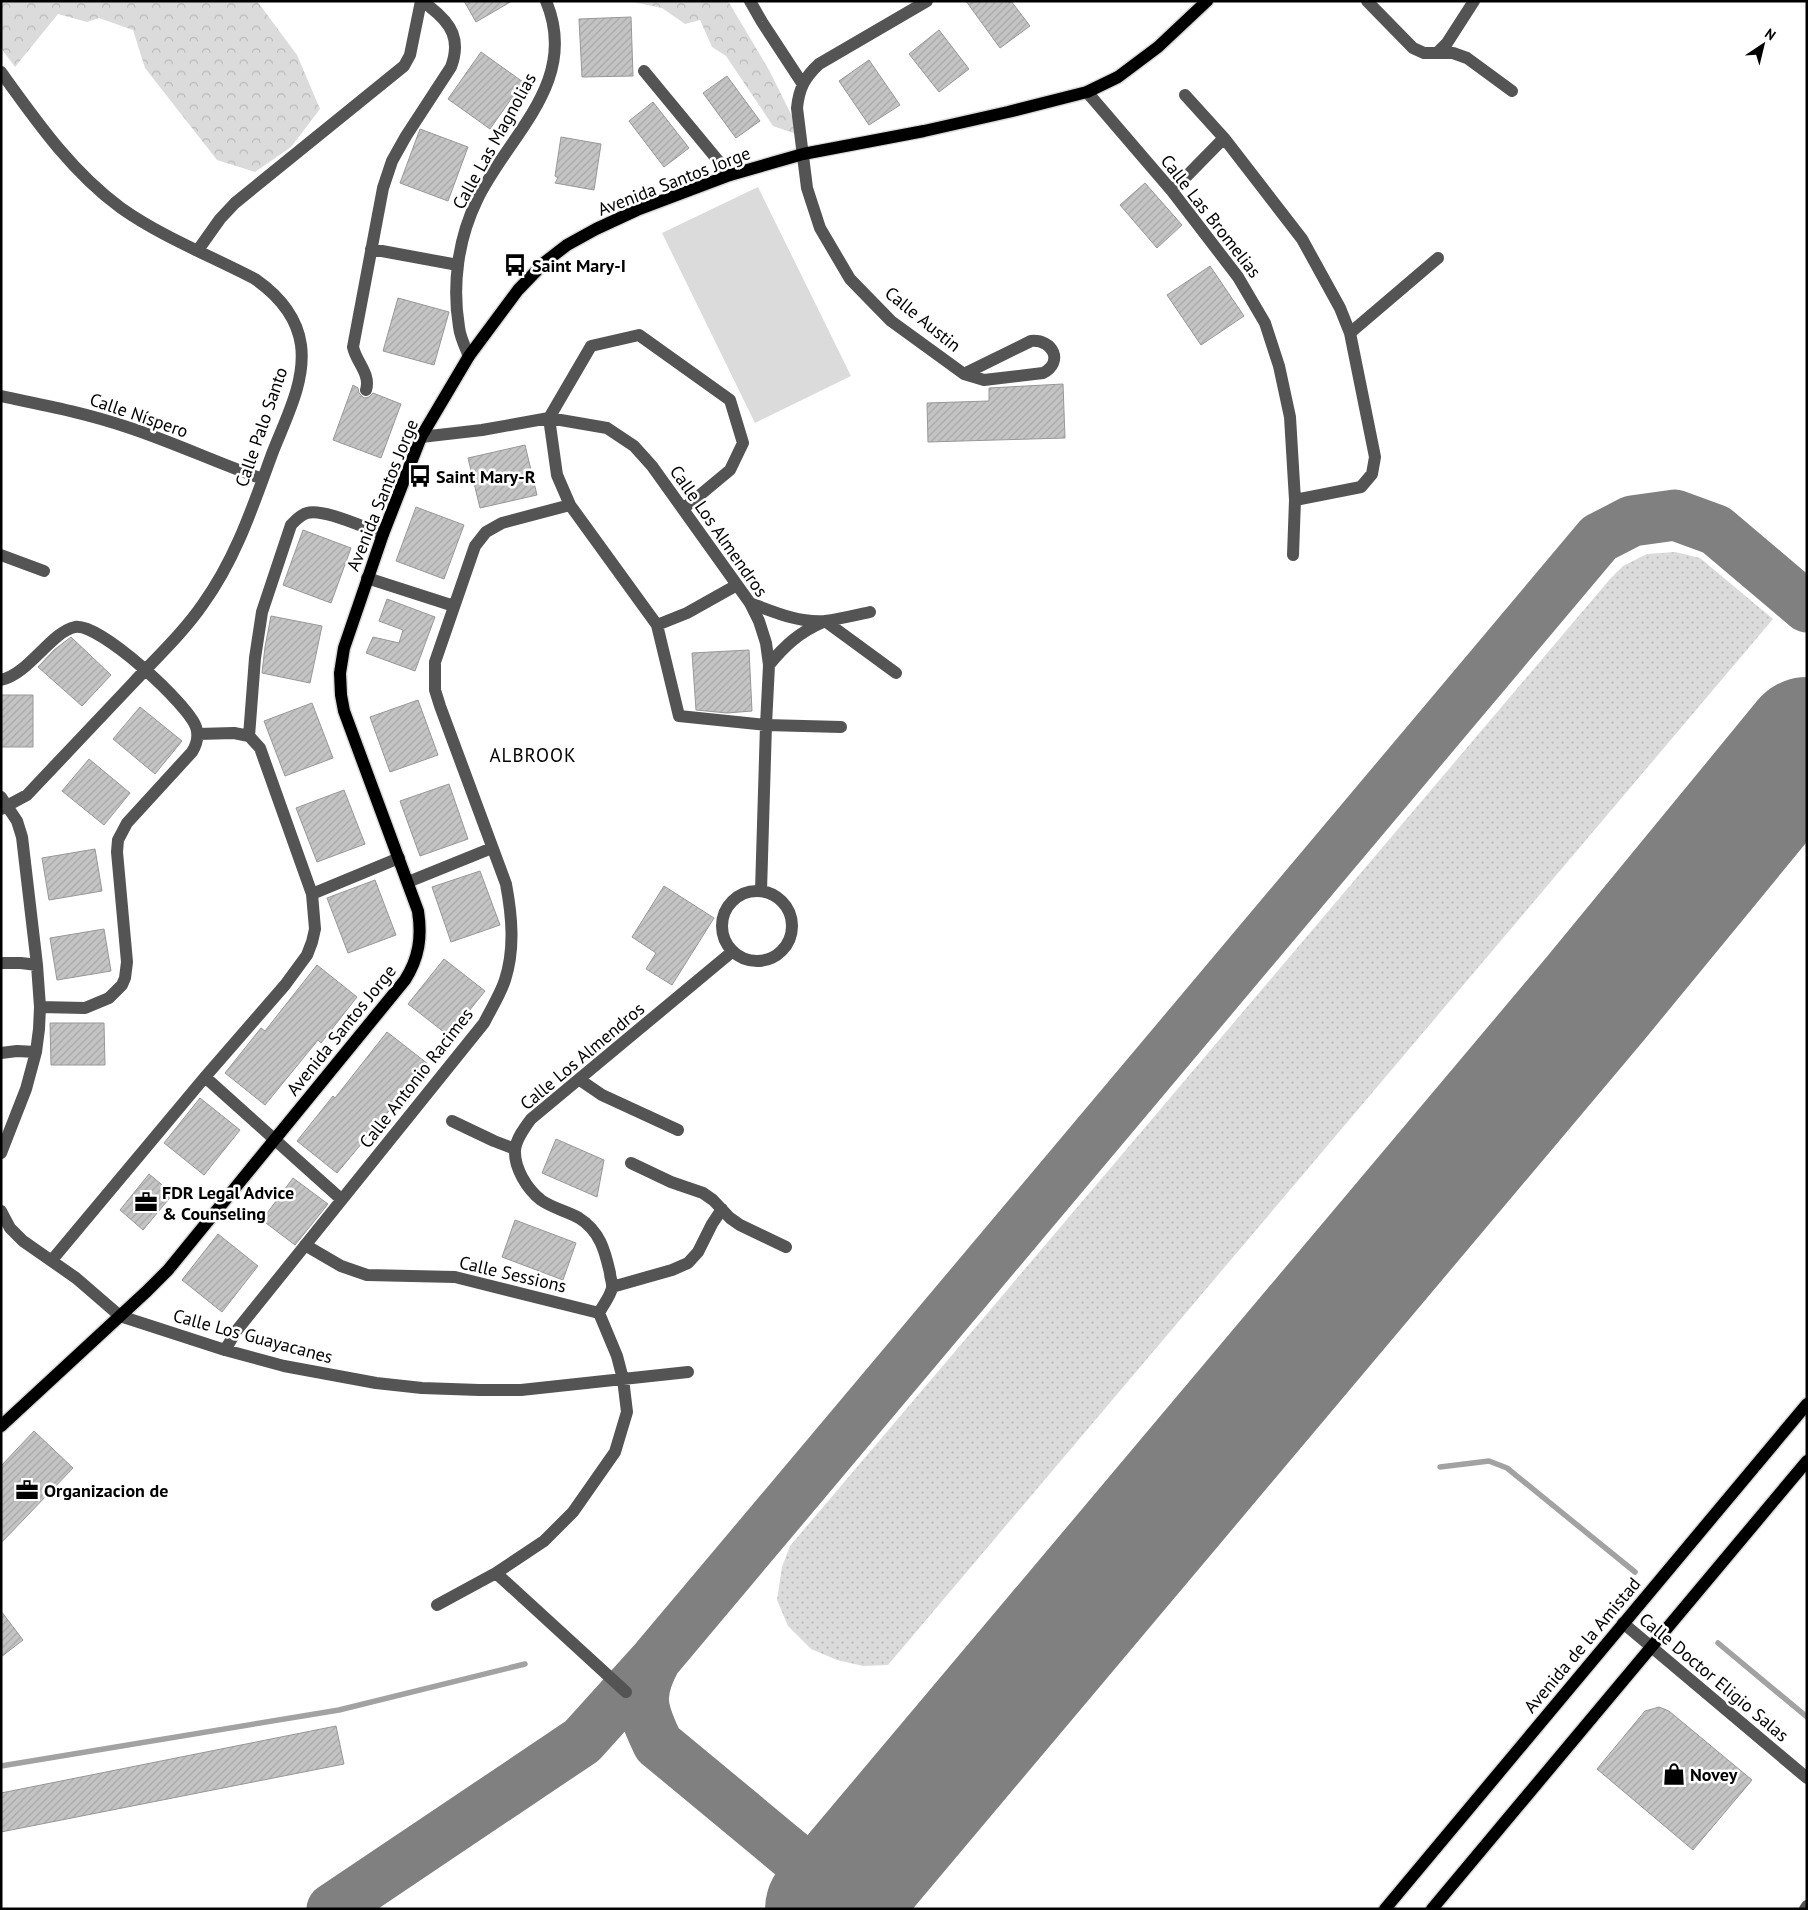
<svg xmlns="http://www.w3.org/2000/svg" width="1808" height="1910" viewBox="0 0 1808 1910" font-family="'PT Sans',sans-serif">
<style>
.grass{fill:url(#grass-dots)}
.forest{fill:url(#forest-crowns)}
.park{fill:#dbdbdb}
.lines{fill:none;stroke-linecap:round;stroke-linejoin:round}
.stream{stroke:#a2a2a2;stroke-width:5.5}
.taxiway{stroke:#808080;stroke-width:51}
.runway{stroke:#808080;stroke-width:128}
.building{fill:url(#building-hatch);stroke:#989898}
.major-casing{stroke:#dbdbdb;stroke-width:15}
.minor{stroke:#545454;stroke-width:12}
.major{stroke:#000;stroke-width:12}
.labels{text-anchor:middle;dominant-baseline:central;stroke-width:5;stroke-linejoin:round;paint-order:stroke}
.street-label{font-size:18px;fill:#000;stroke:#fff}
.poi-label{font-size:18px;font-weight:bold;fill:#000;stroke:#fff;text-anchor:start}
.neighbourhood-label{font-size:19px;letter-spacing:1px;fill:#000;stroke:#fff}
</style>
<defs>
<pattern id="grass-dots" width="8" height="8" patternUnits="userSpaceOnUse" patternTransform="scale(1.25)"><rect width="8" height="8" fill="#dbdbdb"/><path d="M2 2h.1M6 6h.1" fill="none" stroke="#bababa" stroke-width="1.8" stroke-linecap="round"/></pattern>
<pattern id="forest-crowns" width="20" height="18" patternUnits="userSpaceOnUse" patternTransform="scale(1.25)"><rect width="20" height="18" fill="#dbdbdb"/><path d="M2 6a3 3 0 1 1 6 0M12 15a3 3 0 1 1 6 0" fill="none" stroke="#bababa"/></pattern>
<pattern id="building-hatch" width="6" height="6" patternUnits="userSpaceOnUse" patternTransform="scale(1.25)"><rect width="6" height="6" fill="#c4c4c4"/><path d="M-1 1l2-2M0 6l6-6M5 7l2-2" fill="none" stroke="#a7a7a7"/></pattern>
</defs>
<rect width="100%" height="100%" fill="#fff"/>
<path class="grass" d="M1675,552L1700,558L1773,619L888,1665L863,1666L837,1660L811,1649L788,1626L777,1600L782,1567L790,1546L1610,579L1623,566L1647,554Z"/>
<path class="forest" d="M1,1H257L297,55L320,109L291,147L255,172L217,160L145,68L133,30L99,18L87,22L58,14L15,67L1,48Z
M628,1H728L769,70L802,136L773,126L726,56L712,47L700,20L685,24L662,8Z"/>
<path class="park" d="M758,187L851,376L755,423L662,233Z"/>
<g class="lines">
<path class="stream" d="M1440,1467L1489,1461L1507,1468L1635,1572
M1718,1643L1807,1717
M1,1766L339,1710L525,1664"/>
<path class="taxiway" d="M656,1659C637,1694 641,1709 658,1744L840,1895
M332,1909L582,1741L656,1659L1599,538L1632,521L1675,515L1716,530L1807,607"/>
<path class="runway" d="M829,1909L1595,999L1807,741"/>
</g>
<path class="building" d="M464,1H512L476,22Z
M966,1H1011L1030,26L1000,48Z
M631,17L633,76L582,77L579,19Z
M939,30L969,69L939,92L909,54Z
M481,52L523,82L490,129L448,99Z
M869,60L900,105L869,125L839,81Z
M727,76L760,121L736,138L703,93Z
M653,102L689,148L664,167L629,121Z
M420,129L468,147L448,201L400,183Z
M561,137L601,144L594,190L555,183L558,178L555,176Z
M1145,183L1182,225L1157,248L1120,205Z
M1210,266L1244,316L1201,345L1167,295Z
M398,298L449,312L434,365L383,351Z
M1063,384L1065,438L928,442L927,403L989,401V388Z
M353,385L358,388L359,393L364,398L369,397L373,393L401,404L381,458L333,440Z
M525,445L537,495L480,508L468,458Z
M416,507L464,525L444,579L396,561Z
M303,530L351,548L331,603L283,585Z
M387,599L435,617L415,671L366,653L373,637L399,643L403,630L379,621Z
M271,616L322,626L310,683L262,673L265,647Z
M71,637L111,675L82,706L38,667L54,650Z
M749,650L752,711L727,713L696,710L692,653Z
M1,695H33V747H1Z
M418,700L438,755L390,772L370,717Z
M312,703L333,758L285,776L264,721Z
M140,707L182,741L155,774L113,739Z
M89,759L130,793L104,825L62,791Z
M449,784L468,839L420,856L400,801Z
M344,790L365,844L317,862L296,808Z
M95,849L102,891L49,900L42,858Z
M480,871L500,925L451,942L432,887Z
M375,880L396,935L348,953L327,898Z
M664,886L714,918L672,985L646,969L656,953L632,937Z
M104,929L111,971L57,980L50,938Z
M444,959L485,991L449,1036L408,1004Z
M317,965L357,997L321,1043L318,1040L265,1105L225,1073L261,1028L265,1031Z
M50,1023H104L105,1065H51Z
M387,1032L428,1064L337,1173L297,1141L333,1096L335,1098Z
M200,1098L240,1130L204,1175L164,1143Z
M556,1139L604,1160L597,1197L542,1173Z
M149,1174L173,1194L143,1230L120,1210Z
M293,1178L328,1204L295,1245L262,1220Z
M515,1220L576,1243L563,1280L502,1257Z
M218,1234L258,1266L222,1312L182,1280Z
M34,1431L73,1468L1,1543V1466Z
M1,1611L23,1640L1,1657Z
M1659,1707L1669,1711L1752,1780L1693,1850L1597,1769L1645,1711Z
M336,1726L344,1764L1,1832V1793Z"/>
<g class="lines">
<defs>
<path id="major" d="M1,1426L147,1291L168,1270L405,980C419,958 422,937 418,911L344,711L341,695L340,673L344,648L383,534L421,437L469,356L518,290L545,262L567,245L596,229L637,210L730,175L803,154L924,131L1008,112L1087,92L1118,77L1158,47L1207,1
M1385,1909L1807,1404
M1432,1909L1807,1461"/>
</defs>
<use href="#major" class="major-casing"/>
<path class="minor" d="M750,1L762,22L802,83
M927,1L819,64C805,77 799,88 797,108L807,188L820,228L850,279L891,321L964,374L984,380L1043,373C1064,362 1053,339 1031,341L964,374
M1367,1L1413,48L1424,53H1453L1467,58L1512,91
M1438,52L1447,43L1474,1
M644,71L730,175
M1,72C37,122 71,171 121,208C162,237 211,256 255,279C278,295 297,317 301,345C306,382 285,420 272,454C253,506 236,558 203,604C183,633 157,657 133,683C98,720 62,758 27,795L1,809
M1087,92L1172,191L1238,277L1265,323L1279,366L1290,417L1295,500L1293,555
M1185,95L1224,138L1302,239L1340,308L1350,333L1375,457L1372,474L1361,487L1295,500
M1172,191L1224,138
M371,249L458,265
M198,250L220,219L235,203L404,66L410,55L421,1
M1350,333L1438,258
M469,356C465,347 460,337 459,327C452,285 458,239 477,200C509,134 580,82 546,1
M366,390C371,374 356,362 353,347L383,188L392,161L406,136L451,67C461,40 452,24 430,7
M1,396C44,405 86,413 127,427C173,442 217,463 263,479
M421,437L482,430L549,418L607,428L634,446L652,466L750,603L759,621L766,643L769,665L766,725L761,891
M683,509L730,470L743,443L730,400L639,335L591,346L549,418L557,475L570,505L657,625L679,716L766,725L841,727
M1,555L44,571
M367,578L454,606
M750,603C774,612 799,623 825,621C840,619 856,615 870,612
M825,621L896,673
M657,625L687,613L737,585
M769,665C785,645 800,632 823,622
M1,680C29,674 51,632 75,627C100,623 188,704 196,727C199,736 197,744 192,752L127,823L118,840L117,852L127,962L125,978L122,985L109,998L85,1008L40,1007
M198,734L234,733L249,736
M1,797L17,821L22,837L37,965L40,1007L39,1029L36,1052L26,1089L1,1153
M408,882L492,848
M722 926a35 35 0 1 1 70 0a35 35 0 1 1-70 0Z
M312,894L399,858
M1,963H21L37,965
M1,1053L17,1051L36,1052
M205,1077L341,1199
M580,1080L602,1095L678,1130
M452,1121L494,1141L515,1149
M631,1163L671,1182L703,1193L713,1200L730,1218L740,1225L786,1247
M1,1211L10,1228L23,1241L76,1278L120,1316L225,1350L284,1366L376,1383L422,1388L479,1390H521L688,1372
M305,1245L341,1266L367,1275L455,1277L599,1313
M52,1260L205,1077L285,985L307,955L312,942L315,929L312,894L260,748L249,736L255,658L262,612L291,525C296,520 300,515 307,513C323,508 365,528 383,534
M612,1287L672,1270L688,1263L698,1252L712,1224L722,1209
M225,1350L237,1330L484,1023C491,1009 500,995 505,980C515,949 512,916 506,884L440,706L435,690V662L475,546L486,532L502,523L570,505
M496,1573L626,1692
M437,1605L496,1573L544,1541L573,1512L615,1452L627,1412L623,1379L617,1356L599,1313C603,1305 610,1297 612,1288C613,1284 610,1278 610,1273C605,1251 600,1231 579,1218C567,1211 552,1208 541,1200C527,1189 514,1168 515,1150C516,1139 525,1127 531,1119L733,951
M1623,1623L1807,1778
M1805,1909L1807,1906"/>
<use href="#major" class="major"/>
</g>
<defs>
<symbol id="bus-bare" viewBox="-9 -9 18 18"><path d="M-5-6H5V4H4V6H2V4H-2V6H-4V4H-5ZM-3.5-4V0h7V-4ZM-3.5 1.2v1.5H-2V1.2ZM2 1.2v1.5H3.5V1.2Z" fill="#000" stroke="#fff" stroke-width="2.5" paint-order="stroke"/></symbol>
<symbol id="office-bare" viewBox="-9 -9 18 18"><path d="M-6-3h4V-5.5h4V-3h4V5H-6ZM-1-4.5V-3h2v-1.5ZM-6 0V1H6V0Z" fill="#000" stroke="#fff" stroke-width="2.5" paint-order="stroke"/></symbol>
<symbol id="shop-bare" viewBox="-9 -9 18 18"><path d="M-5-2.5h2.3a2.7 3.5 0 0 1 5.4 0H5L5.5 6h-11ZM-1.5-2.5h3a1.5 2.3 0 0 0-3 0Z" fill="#000" stroke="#fff" stroke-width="2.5" paint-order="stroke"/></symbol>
</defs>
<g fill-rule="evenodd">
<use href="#bus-bare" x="499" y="249" width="32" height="32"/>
<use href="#bus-bare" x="404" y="460" width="32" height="32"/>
<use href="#office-bare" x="130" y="1186" width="32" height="32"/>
<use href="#office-bare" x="11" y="1474" width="32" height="32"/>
<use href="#shop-bare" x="1658" y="1758" width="32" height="32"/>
</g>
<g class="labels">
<g class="street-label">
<text transform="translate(494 141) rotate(-61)">Calle Las Magnolias</text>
<text transform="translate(674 181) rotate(-21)">Avenida Santos Jorge</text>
<text transform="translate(1211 216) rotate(52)">Calle Las Bromelias</text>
<text transform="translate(923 319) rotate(39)">Calle Austin</text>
<text transform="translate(139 415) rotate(19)">Calle Níspero</text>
<text transform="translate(261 427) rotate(-71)">Calle Palo Santo</text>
<text transform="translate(382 495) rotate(-68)">Avenida Santos Jorge</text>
<text transform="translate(719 531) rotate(55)">Calle Los Almendros</text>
<text transform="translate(341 1030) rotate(-51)">Avenida Santos Jorge</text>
<text transform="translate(582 1056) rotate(-40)">Calle Los Almendros</text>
<text transform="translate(416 1078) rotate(-52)">Calle Antonio Racimes</text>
<text transform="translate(513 1274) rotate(13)">Calle Sessions</text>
<text transform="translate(253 1336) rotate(15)">Calle Los Guayacanes</text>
<text transform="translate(1582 1645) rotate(-50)">Avenida de la Amistad</text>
<text transform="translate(1714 1677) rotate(40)">Calle Doctor Eligio Salas</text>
</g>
<g class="poi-label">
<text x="532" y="265">Saint Mary-I</text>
<text x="436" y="476">Saint Mary-R</text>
<text x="162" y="1192">FDR Legal Advice<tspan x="162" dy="21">&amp; Counseling</tspan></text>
<text x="44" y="1490">Organizacion de</text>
<text x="1690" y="1774">Novey</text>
</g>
<g class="neighbourhood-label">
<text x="533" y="755">ALBROOK</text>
</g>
</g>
<rect width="1808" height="1910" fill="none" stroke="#000000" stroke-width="5"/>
<g transform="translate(1763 45) rotate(35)" stroke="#ffffff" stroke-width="4" paint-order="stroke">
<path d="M0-4L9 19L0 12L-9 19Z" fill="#000000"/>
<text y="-8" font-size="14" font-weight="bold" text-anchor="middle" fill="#000000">N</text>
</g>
</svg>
